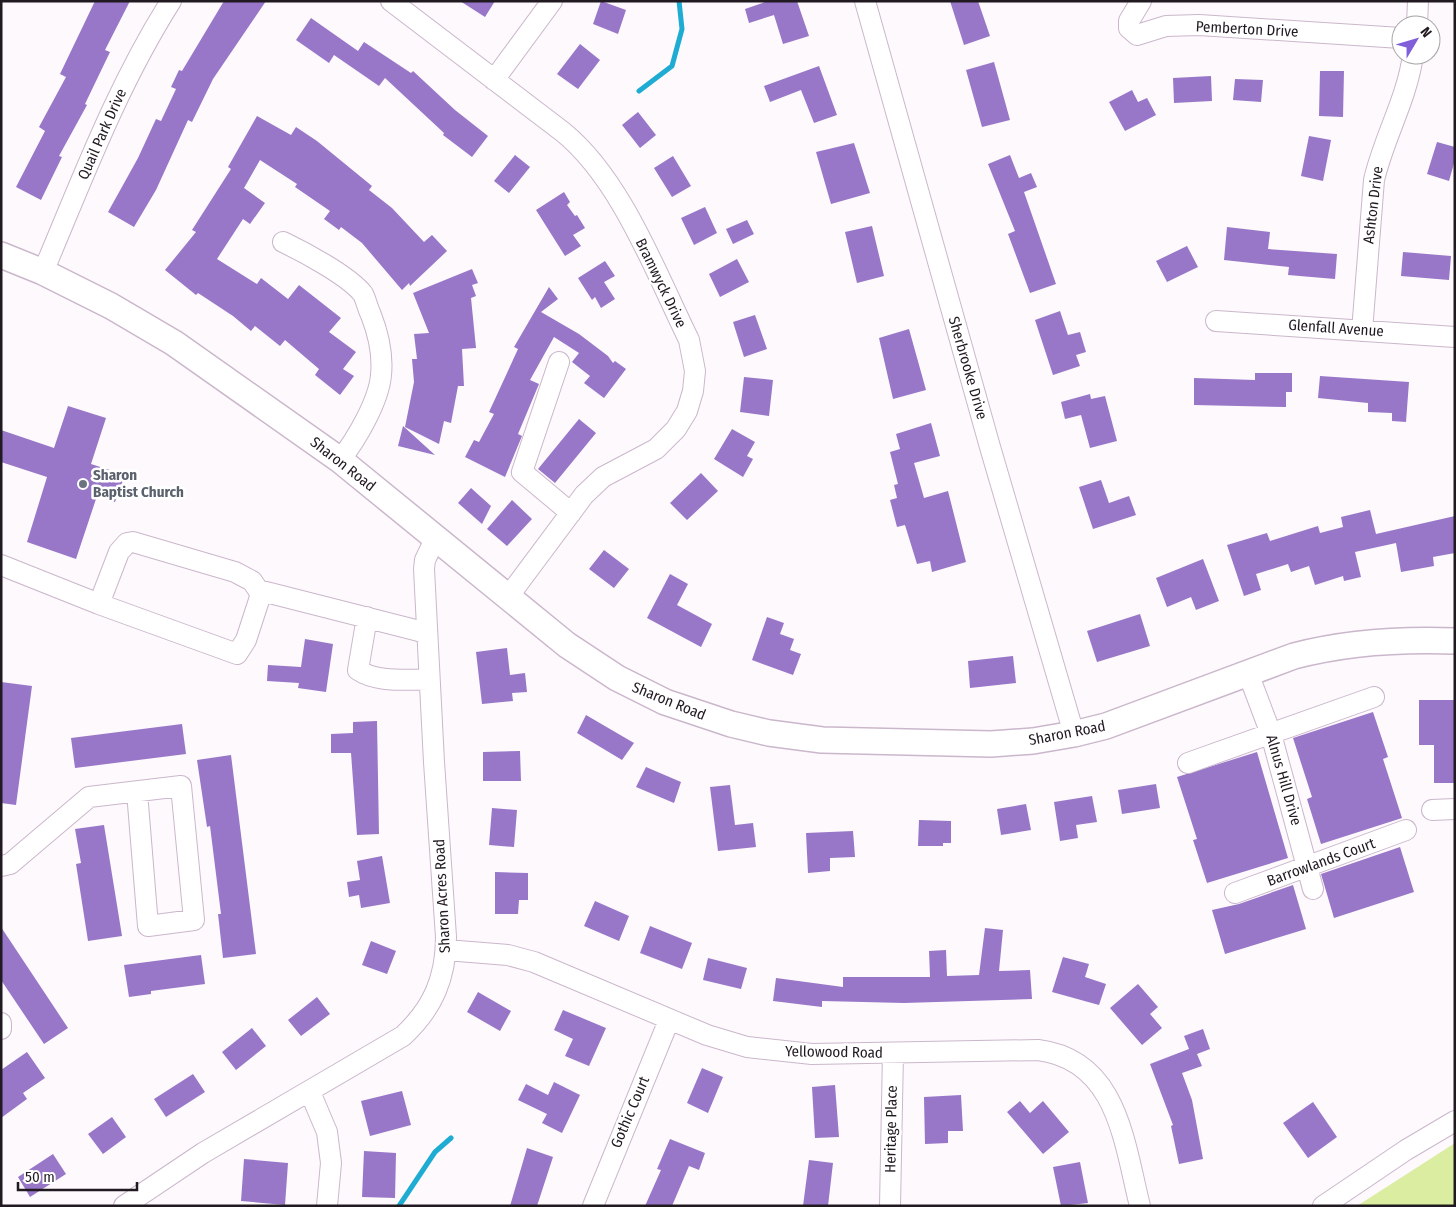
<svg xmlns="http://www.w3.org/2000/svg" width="1456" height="1207" viewBox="0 0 1456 1207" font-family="'Fira Sans Condensed',sans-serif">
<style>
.green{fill:#daeda0}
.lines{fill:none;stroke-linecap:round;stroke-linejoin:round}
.stream{stroke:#1facd3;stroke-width:5}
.building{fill:#9877c8}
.minor-casing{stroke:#cbb7cb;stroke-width:22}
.major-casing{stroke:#cbb7cb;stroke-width:28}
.minor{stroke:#fff;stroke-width:20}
.major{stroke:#fff;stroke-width:25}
.worship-dot{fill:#6b7280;stroke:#fff;stroke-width:2}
.labels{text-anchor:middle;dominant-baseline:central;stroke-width:5;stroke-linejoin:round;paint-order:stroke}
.street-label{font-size:15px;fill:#211a21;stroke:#fff}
.worship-label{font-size:15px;font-weight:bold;fill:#5b616d;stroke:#fff;text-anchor:start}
</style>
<rect width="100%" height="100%" fill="#fdf9fd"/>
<path class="green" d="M1455,1143V1206H1357Z"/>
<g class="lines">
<path class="stream" d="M639,91L672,66L682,29L679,1
M399,1206L435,1152L451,1138"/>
</g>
<path class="building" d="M95,1H130L105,50L110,52L85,104L87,105L59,156L62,157L41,200L16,187L45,131L39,127L66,77L60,74Z
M224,1H266L213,79L192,122L188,120L156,190L134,227L108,212L138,158L156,119L161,121L176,89L171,87L179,70L182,71Z
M460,1H495L485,17Z
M601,1L626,10L618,34L593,24Z
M768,1H797L809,36L783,44L774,15L749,23L745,9Z
M950,1H978L990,36L964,45Z
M311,18L358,51L364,42L411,73L413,71L455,110L488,136L472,157L443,135L444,133L385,78L379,86L334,55L329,63L296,40Z
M580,44L600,60L578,89L557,74Z
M994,62L1010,120L982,127L966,70Z
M819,66L837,115L814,123L801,90L770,102L764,86Z
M1320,71H1344L1343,117L1319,116Z
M1211,76L1212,101L1174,103L1173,78Z
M1235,79L1263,80L1261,102L1233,100Z
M1132,90L1138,102L1147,98L1156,115L1125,131L1109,102Z
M638,112L656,135L640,148L622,125Z
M257,116L291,135L296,127L317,141L372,186L369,190L392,208L424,242L432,235L447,251L410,286L409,283L402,290L362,243L341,227L339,230L324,219L330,211L295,187L297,184L260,160L244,188L265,203L250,224L243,219L217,259L257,284L261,278L288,299L299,285L341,318L329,332L356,352L343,369L354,376L340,395L315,375L319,369L285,340L280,346L255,326L251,331L233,316L198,293L196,295L165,270L196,232L192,230L231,169L228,167Z
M1309,136L1331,140L1323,181L1301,176Z
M1437,142L1455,147V160L1449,181L1427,174Z
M854,143L870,193L831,204L816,152Z
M515,155L530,167L509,193L494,181Z
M1010,155L1019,178L1031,173L1037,187L1024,192L1056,284L1030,293L1008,234L1015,231L988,164Z
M673,156L691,186L672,197L654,168Z
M564,192L570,202L567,205L575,216L577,215L585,228L573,235L581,246L565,256L536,210Z
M705,207L717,233L694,245L681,218Z
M747,220L754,234L733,244L726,229Z
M872,226L884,276L857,283L845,232Z
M1227,227L1270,232L1268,249L1337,254L1335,279L1288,275L1289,267L1224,260Z
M1187,246L1198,267L1167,282L1156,261Z
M1403,252L1451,256L1449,280L1401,276Z
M737,259L749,282L720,297L709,274Z
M605,261L615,276L604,282L615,299L601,308L595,297L592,300L578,278Z
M472,269L478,283L472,285L476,296L471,298L476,348L462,349L464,386H458L451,423L444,421L439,444L405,427L414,382L412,359H417L414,334L429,333L413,293Z
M549,287L558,299L541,312L579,334L608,356L613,363L615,361L626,369L604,398L584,383L590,376L572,362L579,353L554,337L530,380L539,384L518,434L522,436L505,477L465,457L474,440L479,442L494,414L489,412L518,349L514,347Z
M1060,311L1068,335L1080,332L1086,352L1076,355L1080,366L1053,375L1035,320Z
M755,315L767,349L744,357L733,322Z
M909,329L926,390L893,399L879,338Z
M1255,373H1292V392H1286V407L1194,405V378L1255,380Z
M1320,376L1409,382L1406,422L1392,421V413L1368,412V403L1318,398Z
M744,377L773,380L769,416L740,412Z
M1090,394L1091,399L1105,396L1117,441L1090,448L1081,415L1065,419L1061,402Z
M68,406L106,418L91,464L125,475L115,502L97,496L76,559L27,542L47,477L1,462V430L54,448Z
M579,419L596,433L555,483L538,469Z
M931,423L940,456L914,463L924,498L948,491L966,562L932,572L930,561L917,564L905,525L897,527L890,500L897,498L894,485L898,484L890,452L900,449L896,434Z
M403,426L435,455L398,446Z
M732,429L755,442L747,456L753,459L743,477L714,459Z
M701,473L718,491L687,520L670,503Z
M1101,480L1109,503L1129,496L1136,515L1093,529L1079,487Z
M471,488L491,506L482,524L458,503Z
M512,500L532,519L507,546L487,529Z
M1370,510L1376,534L1455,516V553L1433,557L1434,566L1401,572L1396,543L1355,552L1361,577L1344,581L1343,576L1315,585L1309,566L1291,572L1288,564L1256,574L1261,590L1244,596L1227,545L1267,533L1270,541L1318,526L1320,533L1343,527L1341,517Z
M604,550L629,569L614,588L589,569Z
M1203,559L1219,601L1196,610L1191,597L1167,607L1156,578Z
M670,574L688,584L677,605L712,624L701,647L647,618Z
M1140,614L1150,646L1097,662L1087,631Z
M767,617L784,623L780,634L794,639L790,650L801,654L793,675L752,660Z
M305,639L333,644L326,692L298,688L299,683L267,681L268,665L301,667Z
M507,648L510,675L525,673L527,692L512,693L513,701L482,704L476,652Z
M1013,656L1016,683L970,688L968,661Z
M1,682L32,686L16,805L1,803Z
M1419,700H1455V783H1434V745H1419Z
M1373,712L1388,757L1383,759L1402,818L1321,844L1307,799L1312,797L1293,738Z
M586,715L634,743L622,760L577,733Z
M377,721L379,834L357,835L351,753H331V734L353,733V722Z
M182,724L186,754L75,768L71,738Z
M520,751L521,781H483V752Z
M1257,752L1288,858L1207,883L1193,840L1197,839L1177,777Z
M231,755L256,954L223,958L218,914H221L210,826L207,827L197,760Z
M646,767L681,782L674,803L636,787Z
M1156,784L1160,808L1122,814L1118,790Z
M730,785L735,825L753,823L756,847L718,851L710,787Z
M1092,796L1097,822L1076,825L1078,838L1060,841L1054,802Z
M1026,804L1031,830L1001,835L997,809Z
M492,808L517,810L514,847L489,845Z
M919,820L951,821V843H943V846H918Z
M104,825L122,936L88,941L76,864L81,863L75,829Z
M853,831L855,857L830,858V871L808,873L806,833Z
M1400,847L1414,892L1334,918L1321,874Z
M382,856L390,903L361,908L359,895L349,897L347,882L360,880L357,861Z
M495,872L528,873V900H519L518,914H495Z
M1293,885L1306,929L1225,954L1212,910L1239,904Z
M595,901L629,916L619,941L584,926Z
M650,926L692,943L682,969L640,953Z
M1,927L68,1028L44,1044L1,980Z
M985,928L1003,930L999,971L1030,970L1032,999L904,1003L822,1001V1007L773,1001L776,978L843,987V977H930L929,951L946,950L947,976L979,975Z
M371,941L396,951L387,974L362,965Z
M201,955L205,984L151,991V994L129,997L124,965Z
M1063,957L1089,964L1085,977L1106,984L1099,1005L1052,992Z
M708,958L747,968L741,989L703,980Z
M1138,984L1158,1007L1150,1014L1162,1028L1142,1045L1110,1008Z
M478,992L511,1011L500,1031L467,1012Z
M317,997L330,1014L301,1036L288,1020Z
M563,1010L606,1028L589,1066L565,1056L573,1039L554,1030Z
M252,1028L266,1046L236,1070L222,1052Z
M1203,1029L1210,1049L1197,1054L1202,1066L1182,1073L1192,1100L1203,1159L1179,1164L1171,1126L1173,1125L1150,1064L1189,1049L1184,1036Z
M27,1052L45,1078L23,1093L27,1099L1,1118V1070Z
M702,1068L723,1077L708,1113L687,1103Z
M193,1074L205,1092L166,1117L154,1099Z
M554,1082L580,1095L562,1133L542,1123L547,1114L518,1100L526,1084L548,1095Z
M835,1085L839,1137L815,1138L812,1087Z
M402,1091L411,1125L370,1136L361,1101Z
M961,1095L963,1131H948V1143L925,1144L924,1097Z
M1020,1101L1030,1113L1043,1101L1069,1132L1043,1154L1007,1112Z
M1313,1102L1337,1137L1308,1158L1283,1123Z
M112,1117L126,1137L103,1154L88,1134Z
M670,1139L705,1153L699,1170L689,1166L672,1206H645L661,1170L657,1169Z
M527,1148L553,1157L537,1206H510Z
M364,1151L396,1153L395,1198L362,1197Z
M53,1154L66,1174L30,1197L18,1177Z
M244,1159L288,1163L285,1205L241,1201Z
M809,1160L833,1163L828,1206H803Z
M1080,1162L1088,1203L1061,1206L1053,1167Z"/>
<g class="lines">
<defs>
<path id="minor" d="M391,1L563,132C621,179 656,273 689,340L695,371L693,391L687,411L676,429L656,449L603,477L584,495L508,597
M865,1L990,447L1074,734
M1141,1L1129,21V28L1137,35L1166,26L1199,25L1401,38
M1417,25L1418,1
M494,80L552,1
M283,242C304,252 349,276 363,294C366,300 368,309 371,315C378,333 383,356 381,375C379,401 356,440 340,460
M43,272C82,180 117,86 171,1
M1216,321L1455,337
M1362,331L1374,180C1384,137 1407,99 1413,55
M559,362L522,472L571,513
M1,565L99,604L237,654L246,640L261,594L252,581L235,572L133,542L127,543L119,552L99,604
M258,590L427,633
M367,617L358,670C377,683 407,679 429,680
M1248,673L1271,734L1313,889
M1188,763L1374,697
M1432,810L1455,809
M1,866L10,864L89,797L181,786L194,920L148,926L137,792
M1235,893L1406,830
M446,950L508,955L534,962L707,1035L747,1047L812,1054L1038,1050C1118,1060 1124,1143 1140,1206
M1,1023V1029
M310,1092L327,1132L331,1163L327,1206
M124,1206L203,1153L403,1036C433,1008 446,978 446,937L434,762L424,569L425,560L435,539
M593,1206L669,1020
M890,1206L893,1053
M1323,1206L1406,1150L1455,1121"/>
<path id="major" d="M1,255L43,272L111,306L174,343L340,460L567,645L617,678L665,702L731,724L769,733L822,740L991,744L1033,741L1074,734L1106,726L1294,656C1347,642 1400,639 1455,641"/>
</defs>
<use href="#minor" class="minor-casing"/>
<use href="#major" class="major-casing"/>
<use href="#minor" class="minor"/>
<use href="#major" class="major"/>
</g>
<circle class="worship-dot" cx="83" cy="484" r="5"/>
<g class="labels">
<g class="street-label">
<text transform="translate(1247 29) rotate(3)">Pemberton Drive</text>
<text transform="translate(102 134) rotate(-66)">Quail Park Drive</text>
<text transform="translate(1373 205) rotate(-83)">Ashton Drive</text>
<text transform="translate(661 283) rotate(64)">Bramwyck Drive</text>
<text transform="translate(1336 328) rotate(4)">Glenfall Avenue</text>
<text transform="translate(968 368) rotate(74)">Sherbrooke Drive</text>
<text transform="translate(343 464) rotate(38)">Sharon Road</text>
<text transform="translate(669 701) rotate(22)">Sharon Road</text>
<text transform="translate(1067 733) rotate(-11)">Sharon Road</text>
<text transform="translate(1284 780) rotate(74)">Alnus Hill Drive</text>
<text transform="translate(1321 862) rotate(-20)">Barrowlands Court</text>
<text transform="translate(442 896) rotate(-93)">Sharon Acres Road</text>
<text transform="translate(834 1052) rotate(1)">Yellowood Road</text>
<text transform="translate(630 1112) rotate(-67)">Gothic Court</text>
<text transform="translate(891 1129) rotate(-89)">Heritage Place</text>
</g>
<g class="worship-label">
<text x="93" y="475">Sharon<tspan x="93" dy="17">Baptist Church</tspan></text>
</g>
</g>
<rect width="1456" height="1207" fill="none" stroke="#211a21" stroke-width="5"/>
<g transform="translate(1416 40) rotate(52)"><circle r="24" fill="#ffffff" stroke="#a6a3a6"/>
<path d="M0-4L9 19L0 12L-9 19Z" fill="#805fd9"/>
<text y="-8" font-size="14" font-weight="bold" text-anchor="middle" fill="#211a21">N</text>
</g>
<path d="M18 1182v8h119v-8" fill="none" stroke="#211a21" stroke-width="2.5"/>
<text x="25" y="1182" font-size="15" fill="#211a21" stroke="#ffffff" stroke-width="4" paint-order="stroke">50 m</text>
</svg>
